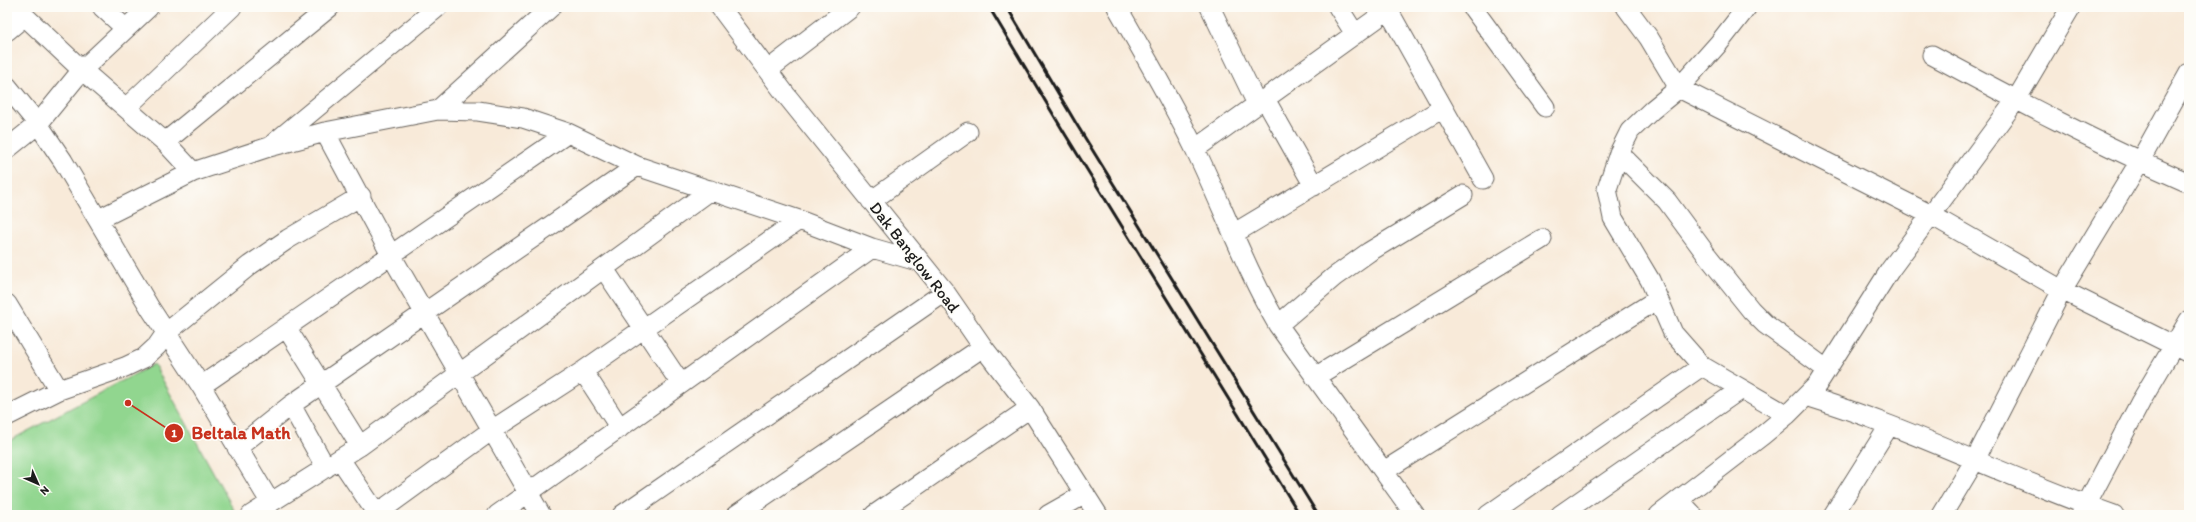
<svg xmlns="http://www.w3.org/2000/svg" width="2196" height="522" viewBox="0 0 2196 522" font-family="Itim,sans-serif">
<style>
.green{fill:#91d68f;stroke:#567956}
.lines{fill:none;stroke-linecap:round;stroke-linejoin:round}
.street-casing{stroke:#69645e;stroke-width:21}
.street{stroke:#fff;stroke-width:19}
.rail{stroke:#1c1c1c;stroke-width:3}
.labels{text-anchor:middle;dominant-baseline:central;stroke-width:3.5;stroke-linejoin:round;paint-order:stroke}
.street-label{font-size:17px;fill:#1c1c1c;stroke:#fdfcf7}
.leader{fill:none;stroke:#c8321e;stroke-width:1.5}
.callout-dot{fill:#c8321e;stroke:#fdfcf7;stroke-width:1.5}
.mark-label{font-size:12px;text-anchor:middle;font-weight:bold;fill:#fff}
.callout-label{font-size:18px;text-anchor:middle;font-weight:bold;fill:#c8321e;stroke:#fdfcf7;stroke-width:3.5;stroke-linejoin:round;paint-order:stroke}
</style>
<rect width="100%" height="100%" fill="#fdfcf7"/>
<filter id="ink" filterUnits="userSpaceOnUse"><feTurbulence type="fractalNoise" baseFrequency=".025" numOctaves="2"/><feDisplacementMap in="SourceGraphic" scale="8" xChannelSelector="R" yChannelSelector="G"/><feConvolveMatrix kernelMatrix="1 2 1 2 8 2 1 2 1" color-interpolation-filters="sRGB"/></filter>
<filter id="wash" filterUnits="userSpaceOnUse"><feTurbulence type="fractalNoise" baseFrequency=".012" numOctaves="4" result="noise"/><feDisplacementMap in="SourceGraphic" scale="16" xChannelSelector="R" yChannelSelector="G"/><feGaussianBlur stdDeviation="0.9" result="paint"/><feColorMatrix in="noise" values="0 0 0 0 0 0 0 0 0 0 0 0 0 0 0 0 0 1.4 0 .05"/><feComposite in="paint" operator="in"/></filter>
<g filter="url(#wash)">
<rect width="100%" height="100%" fill="#f8ead9"/>
<path class="green" d="M154,364L234,510L224,515H7V442Z"/>
</g>
<g filter="url(#ink)">
<g class="lines">
<defs>
<path id="street" d="M15,7L82,70L165,142L193,172L269,147L325,132L438,110L478,111L523,118L568,133L637,166L799,220L872,248L921,262
M102,7L125,28
M720,7L786,95L945,292L983,347L1030,408L1098,515
M1117,7C1144,54 1171,100 1195,149C1223,207 1245,268 1278,325L1415,515
M1210,7L1257,104
M1338,7L1355,34
M1472,7L1545,107
M1626,7L1649,38L1679,88L1931,215L2062,290L2189,353
M1747,7L1719,43L1679,88L1652,110L1630,131L1619,153L1607,189L1613,218L1650,280L1673,333L1702,366L1787,415
M1387,8L1483,179
M7,31L25,16
M1932,55C2016,100 2101,145 2189,183
M768,70L850,7
M7,86L38,124L63,161L150,308L201,386L270,502
M1265,99L1314,186
M127,107L232,7
M438,110L551,7
M325,132L391,255L541,515
M165,142L330,7
M274,143L438,7
M7,149L38,124L82,70L149,7
M1195,149L1376,19L1388,7
M1619,153L1667,201L1706,254L1751,310L1765,324L1826,369
M871,201L968,132
M99,219L193,172
M1233,234L1443,108
M604,269L681,384
M7,304L59,390
M1278,325L1334,277L1369,252L1463,195
M286,327L360,446
M583,371L620,428
M1315,377L1542,239
M201,386L568,133
M1806,396C1911,428 2010,479 2114,515
M291,405L326,468
M7,416L59,390L125,367L144,358L157,346L166,333L250,265L288,239L361,196
M237,448L291,405L637,166
M340,459L377,514
M1384,471L1658,299
M1679,500L1693,515
M251,515L360,446L711,190
M375,515L492,430L583,371L799,220
M497,515L872,248
M622,515L945,292
M736,515L983,347
M874,515L1030,408
M1048,515L1085,494
M1488,515L1702,366
M1560,515L1741,389
M1659,515L1763,435L1787,415L1817,385L1890,270L2016,100L2071,7
M1833,515L1889,426
M1942,515L1975,460L2062,290L2140,161L2189,73
M2081,515L2141,401L2189,320"/>
</defs>
<use href="#street" class="street-casing"/>
<use href="#street" class="street"/>
<path class="rail" d="M989,7L1065,134L1300,515
M1007,7L1077,125L1318,515"/>
</g>
</g>
<g class="labels">
<g class="street-label">
<text transform="translate(915 257) rotate(52)">Dak Banglow Road</text>
</g>
</g>
<path class="leader" d="M128 403L174 433"/>
<g class="callout-dot">
<circle cx="128" cy="403" r="4"/>
<circle cx="174" cy="433" r="10"/>
</g>
<g class="mark-label">
<text x="174" y="437">1</text>
</g>
<g class="callout-label">
<text x="241" y="439">Beltala Math</text>
</g>
<rect width="2196" height="522" fill="none" stroke="#fdfcf7" stroke-width="24"/>
<g transform="translate(38 484) rotate(135)" stroke="#fdfcf7" stroke-width="3" paint-order="stroke">
<path d="M0-3L7 15L0 10L-7 15Z" fill="#1c1c1c"/>
<text y="-6" font-size="11" font-weight="bold" text-anchor="middle" fill="#1c1c1c">N</text>
</g>
</svg>
